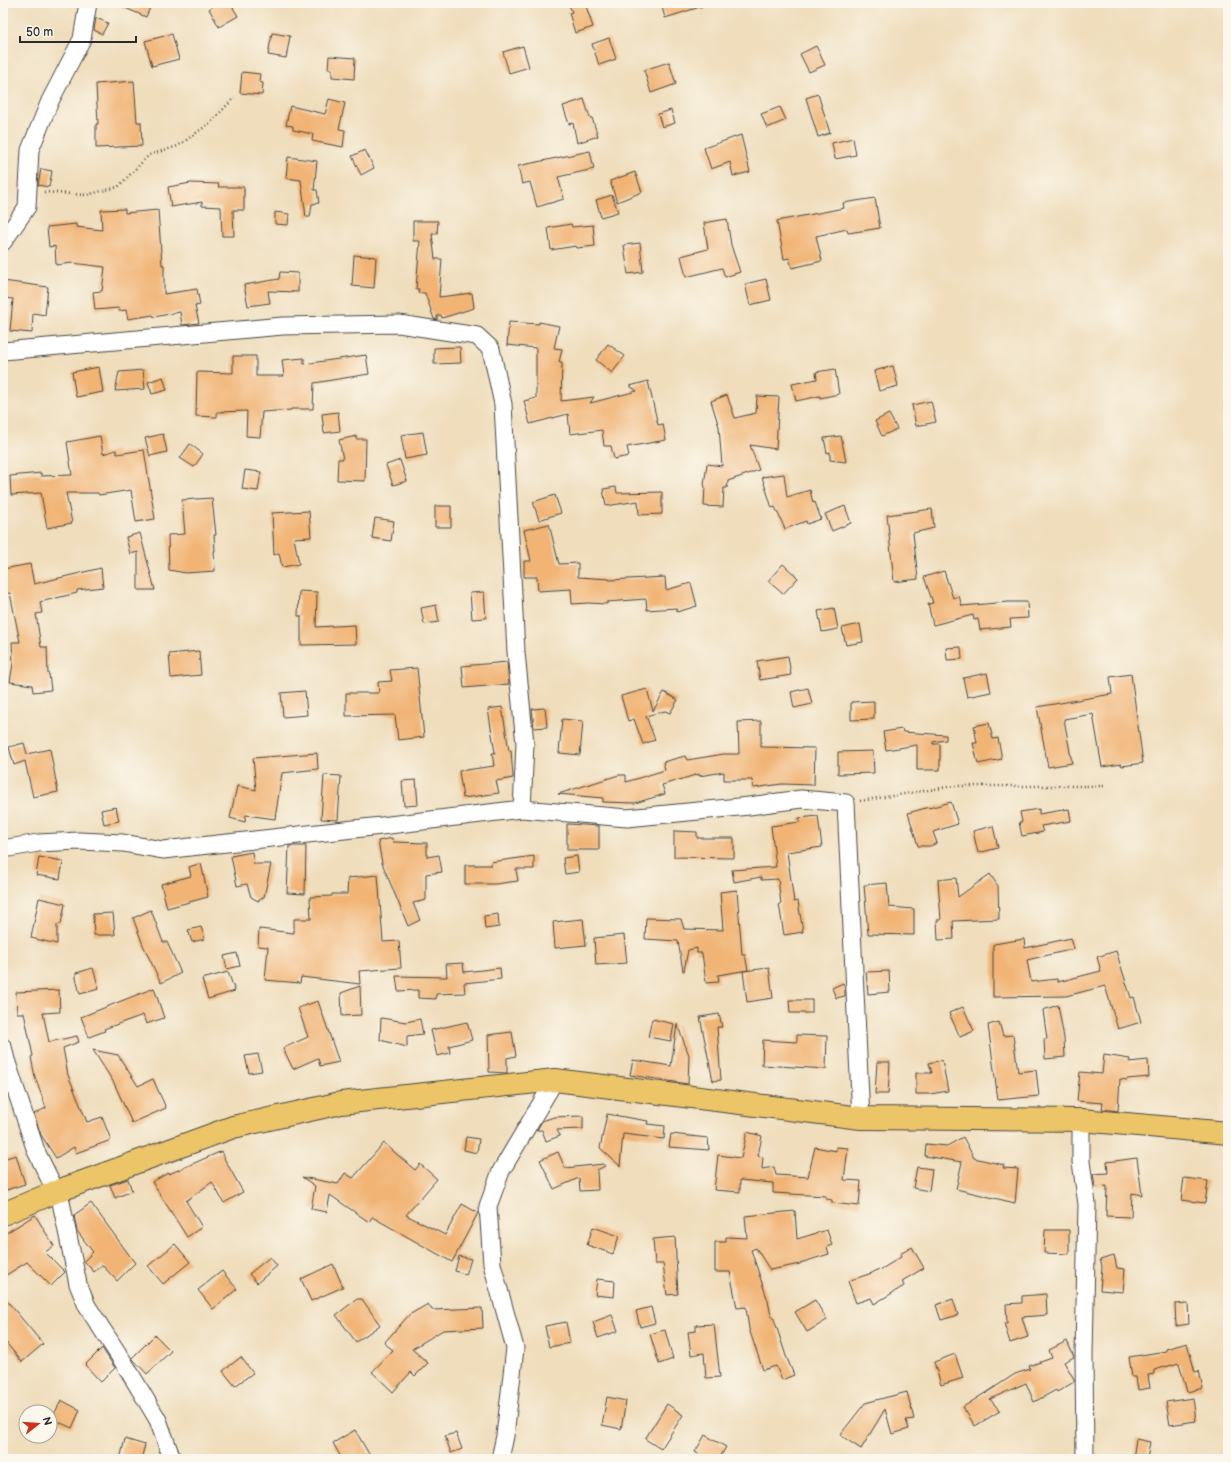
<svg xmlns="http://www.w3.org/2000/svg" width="1231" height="1462" viewBox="0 0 1231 1462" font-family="'Balsamiq Sans',sans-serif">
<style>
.building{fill:#f1b474}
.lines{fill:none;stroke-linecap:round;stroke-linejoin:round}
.minor-casing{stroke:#484641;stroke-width:19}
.highway-casing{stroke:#484641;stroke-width:24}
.path{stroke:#484641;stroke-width:2.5;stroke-dasharray:1 3;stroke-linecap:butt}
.minor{stroke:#fff;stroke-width:17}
.highway{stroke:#edc569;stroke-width:22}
</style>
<rect width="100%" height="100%" fill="#fbf7ec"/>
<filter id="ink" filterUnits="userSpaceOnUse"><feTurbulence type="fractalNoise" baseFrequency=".025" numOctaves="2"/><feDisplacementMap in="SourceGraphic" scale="8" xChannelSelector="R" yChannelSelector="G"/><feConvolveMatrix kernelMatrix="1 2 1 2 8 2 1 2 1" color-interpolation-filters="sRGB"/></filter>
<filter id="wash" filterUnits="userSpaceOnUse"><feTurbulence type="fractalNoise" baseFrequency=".012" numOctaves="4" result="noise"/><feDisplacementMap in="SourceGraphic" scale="16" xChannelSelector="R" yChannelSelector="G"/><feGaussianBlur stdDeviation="0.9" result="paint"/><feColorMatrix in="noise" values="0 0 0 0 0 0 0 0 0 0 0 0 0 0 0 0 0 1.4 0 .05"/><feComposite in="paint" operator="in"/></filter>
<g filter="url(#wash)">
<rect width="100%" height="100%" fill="#efddbb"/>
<g id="blocks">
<path class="building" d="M114,3H152L146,17Z
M218,3H230L238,16L219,27L209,9Z
M568,3H585L593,27L575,33L569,13L572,12Z
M661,3H703V6L665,18Z
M96,18L108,23L102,34L94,30Z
M272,33L290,36L286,58L268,55Z
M172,34L179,59L152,66L145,41Z
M609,38L616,59L599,65L592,44Z
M523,46L529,67L509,73L503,52Z
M816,46L825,65L809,72L800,54Z
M329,56L355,58L354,79L332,77V69H328Z
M669,62L676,84L651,93L644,70Z
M242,72L260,74L259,82L263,83L262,95L240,93Z
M134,81L137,122H141L142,146L96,148V124H98L96,84Z
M818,94L830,133L818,137L806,98Z
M329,99L345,103L339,129L345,130L343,147L312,141L313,134L293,130V126L286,125L290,106L325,114Z
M584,99L590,118H592L598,136L577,143L573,123L569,124L563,106Z
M780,107L786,120L767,128L761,114Z
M671,110L675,123L662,127L658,114Z
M741,135L750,172L733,176L730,162L711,169L704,148Z
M853,138L856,155L835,159L832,143Z
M365,150L374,168L361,175L352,156Z
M590,151L594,169L558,177L564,199L537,207L530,182L522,184L518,166Z
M288,157L317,161L314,190H317L319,203L312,204L310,217H306L301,180L286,178Z
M41,169L52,171L49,187L38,185Z
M635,172L642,192L617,202L610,181Z
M191,183L219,184L218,187H244V210H233L234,236H222L221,207L202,206V202L171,207L168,187Z
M612,195L618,212L601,217L596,200Z
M875,198L880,228L848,233L847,229L816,236L822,261L792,268L789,258L784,259L777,221L844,208L843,203Z
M125,209V213L158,210L162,265H164V294L197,289L200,305L195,306L199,323L182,325L180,312L154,317L153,315L128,319L126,310L119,311L118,308L95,310L93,292L102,291L105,267L72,263L56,265L55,246L49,247L47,227L76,224V227L102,230L101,210Z
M275,212L289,214L288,225L275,224Z
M727,219L731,245L740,272L725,277L722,268L686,277L681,256L708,249L704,223Z
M413,221H438L437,234H432L435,259H442L439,297L472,293L474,308L442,318L441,315L437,316V320L434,319L425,293H418L419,289H416L420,241H413Z
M571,224L572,227L593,225L595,246L577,248L576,246L551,250L548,228Z
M640,243L643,272L628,274L624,245Z
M354,255L376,257L374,288L352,286Z
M280,272L298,273V292L268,291L270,303L248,306L244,285L279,279Z
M766,279L771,300L750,305L745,284Z
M3,281L48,287L45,315L33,313L32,333L10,331L13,299L3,298Z
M509,322L539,324V322L559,326L554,348L562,349L559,362H562L561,401L594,397L590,403L637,391L630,386L648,381L658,425L663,424L666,440L627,447L629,456L614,459L611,446H604L602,430L570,434L568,414L530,424L524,401L536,398V348L507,345Z
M608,344L625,356L612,373L596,360Z
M460,347L461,363L434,364V348Z
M366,355L369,374L314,383L313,409H291V410L262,412L260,437L246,436L247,411L217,412V417L196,416L197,372L233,373V356H256V376H284L282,360L304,358V364Z
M893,366L898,386L879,391L874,371Z
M99,367L103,392L76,397L72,372Z
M835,369L839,394L820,398V396L796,401L792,384L817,379L816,372Z
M143,370L145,389L115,391L119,372Z
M163,377L167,390L152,394L148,382Z
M727,395L735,418L756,413L757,396L779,397L776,449L750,445L759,470L728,481L727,488H724L723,507L704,506L705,486L704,485L707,464L722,466L719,427L711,401Z
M931,401L936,422L916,426L912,405Z
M338,412L340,431L324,433L322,414Z
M889,414L897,429L882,436L875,421Z
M423,432L427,455L405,459L401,435Z
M163,434L167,452L150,456L145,438Z
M100,436L103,454L116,450L117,454L144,450L155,519L136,522L131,490L99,495L98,493H66L72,523L47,528L41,493L11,495L10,476L41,473V476L72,475L67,442Z
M356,436V439H366L365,481L337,480L338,459H343L339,440Z
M841,436L846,462L830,460V452L827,453L824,438Z
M190,444L203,454L194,467L180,458Z
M400,460L407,481L393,485L386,465Z
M245,470L261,472L258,491L242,489Z
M784,474L787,497L810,490L813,503L815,502L821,519L807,524L806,521L785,529L775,507L772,508L762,477Z
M616,487L617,493L662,492V514L639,515L638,501L606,506L603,489Z
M555,495L561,513L539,520L533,502Z
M212,498L216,535H214L215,551H214L215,571L186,573L169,570L168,535L185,534L182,500Z
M435,506H451V527H435Z
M845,506L851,523L832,531L825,514Z
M932,509L934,528L913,533L918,579L894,582L887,515Z
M309,511L311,537L294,538L299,564L282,567L279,553L274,555L272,513Z
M375,518L394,521L391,541L372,538Z
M549,524L559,564L578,563V577L609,579V580L665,577L666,590L691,583L697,606L677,612L676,608L647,610L646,599L607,602V604L588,603L572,604L571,589L538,591L537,577H524V561H531L524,530Z
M140,533L142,541L155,590H138V552L130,554L126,537Z
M30,564L34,584L101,568L103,587L77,590V593L40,602L42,613L36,614L41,647H47L48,674H49L51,690L33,692L32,685L10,682L13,663L12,642H20L10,593L3,594V569Z
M783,564L798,578L783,594L768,581Z
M944,571L953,598L959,596L962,606L1008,602H1027L1028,618L1010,619L1011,627L980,630L978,619L974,620L973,615L933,625L928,604L933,603L924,577Z
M299,591L317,592L316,627L355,625L356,644L301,645V616H298Z
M484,592L486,618L472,619L470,593Z
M436,605L439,622L424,624L421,608Z
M834,608L838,629L822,632L818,611Z
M860,624L863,642L846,645L842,628Z
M961,647L962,659L947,660L946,648Z
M199,651L201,675L171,678L169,654Z
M788,656L791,675L760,680L757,661Z
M507,662L509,684L464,688L462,666Z
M417,668L424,737L398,740L395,715L346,716V693H379L378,682L392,681L390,670Z
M987,673L991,692L967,697L963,678Z
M1131,674L1143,763L1122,766L1121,764L1102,767L1093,714L1064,719L1072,763L1048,767L1037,707L1112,694L1110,677Z
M808,688L812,704L794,708L791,692Z
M647,689L653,711L664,692L678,700L670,713L665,711L646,716L655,740L643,744L634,719L628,721L621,696Z
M305,691L307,715L283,717L281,693Z
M874,701V719L851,720V702Z
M502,707L509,751L511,750L513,778L496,781L499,793L463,798L459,771L494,766L492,753H495L488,709Z
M545,708L547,727L534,728L532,709Z
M562,719L583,721L580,755L559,753Z
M761,721V747L815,748L814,785L782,784L753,788L752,780H724V772L699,776V774L662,785L665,794L635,803L603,802V798L558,794L619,775H626V782L665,770L663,762L685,756L687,760L724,754H739L738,722Z
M989,723L993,739L998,738L1002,759L978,764L973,743H977L974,726Z
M902,729L903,732L946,735V740L933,742V744H940V770H917V745L886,750L883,732Z
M24,743L27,754L50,749L58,792L33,797L25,761L14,765L9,747Z
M873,751L874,773L838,774V752Z
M317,753L318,769L282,773L275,819L246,815L245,822L230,818L237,786L256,790L253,758Z
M324,775L341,776L338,820L321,819Z
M416,780L418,805L404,806L402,781Z
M951,802L958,824L933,832L937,843L930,846H918L908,813L929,807V808Z
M116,807L119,821L104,824L101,810Z
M1039,809V814L1069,809L1071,821L1041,826L1043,832L1022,836L1019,822H1022L1020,812Z
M818,816L822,847L787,852L794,902L798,901L803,932L784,935L779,904H781L778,879L761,880V877L734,882L732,870L776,867L771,826L800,822L799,818Z
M567,824L599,826V850H567Z
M993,826L998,848L978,853L973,831Z
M674,831L697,832V838H734V858L674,857Z
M392,838L393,842L427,843V857L439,855L442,872L426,874V900L413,903L420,920L408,926L382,863L378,841Z
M289,846H306L305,894L287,893Z
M252,852L254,864H271L264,897L258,901L251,897L247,884L237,886L231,856Z
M534,856V869H516L518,881L495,884H465V865H491V862Z
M577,856L579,872L565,874L563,858Z
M39,857L63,861L60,879L36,875Z
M201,863L208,897L167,908L161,884L191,876L189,867Z
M990,874L998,886L999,919L953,921L954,939L938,940L937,920H941L938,880L956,878L958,897Z
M378,875L383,942L399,941L401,968L359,971L360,984L301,977L300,983L265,980L268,947L258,946L259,929L294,933V919H311L310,897L332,896V894H347L348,878Z
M887,883L889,907L914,909V935L868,934L864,885Z
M737,890L742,955H745L748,970L718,975L719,982L706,983L702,953H697V948L688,950L684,971H683L678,941L645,939L646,918L681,919L684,929L723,930L720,892Z
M39,898L65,904L61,924L57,925V944L31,938Z
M151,910L163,942H167L181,973L161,983L143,945L133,918Z
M113,913L115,935H94L93,914Z
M498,914L499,927L485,929L484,916Z
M583,919L586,945L555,948L553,922Z
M201,927L205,939L192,942L188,930Z
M624,935L627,963L596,965L594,938Z
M1071,938L1074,949L1027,960L1031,982L1057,979L1058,982L1101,971L1097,957L1116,951L1131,998L1134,997L1141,1022L1118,1029L1105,986L1066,996L993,997V945L994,944L1024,939L1025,948Z
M237,953L240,966L227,969L224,956Z
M463,963L464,972L500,968L501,979L464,983L465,993L436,994V999L418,998V990L398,991L396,976L447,977L446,964Z
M93,968L99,989L80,994L76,978V973Z
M769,968L773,998L747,1002L743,971Z
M889,971L890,992L868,994L866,972Z
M228,972L235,991L208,999L202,979Z
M843,983L845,988V996L836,998L832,988Z
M360,986L361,1015L342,1016L341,993Z
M154,988L164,1018L146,1024L143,1015L104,1029L105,1031L89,1037L81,1017Z
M59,990L60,1012L43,1013L49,1042L77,1036L79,1042L63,1048L68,1075L87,1122L102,1117L111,1140L76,1153L74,1147L56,1158L41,1135L34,1114L46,1108L35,1077L31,1057L33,1056L24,1013H17L16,992Z
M789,1000H812V1013H790Z
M318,1001L339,1062L320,1066L318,1058L293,1069L283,1048L308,1037L298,1008Z
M1058,1005L1064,1038L1065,1057L1045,1059L1044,1039H1047L1043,1010Z
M963,1007L974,1031L960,1037L949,1013Z
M719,1014L722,1027H717L721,1080L713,1081L700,1017Z
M381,1018L406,1022L420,1019L423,1034L407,1036V1047L380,1040Z
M652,1019L674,1024L671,1041L648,1037Z
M467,1022L472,1040L449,1046L450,1053L437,1056L431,1030Z
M999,1022L1003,1036L1013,1035L1018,1072L1036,1070L1039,1096L998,1100L988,1025Z
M677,1024L689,1055L688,1084L630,1075L633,1060L671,1066Z
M512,1032L516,1056L507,1058V1073L489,1072L488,1035Z
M797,1035L827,1036L826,1069L762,1065L763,1040L797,1042Z
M93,1050L118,1055L138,1086L153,1079L166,1108L132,1123L114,1083Z
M258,1054L262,1071L249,1073L245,1056Z
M1104,1055L1130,1059L1129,1062L1148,1060L1149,1077L1127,1079V1080L1120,1079L1118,1111L1102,1109L1103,1103L1077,1101L1080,1072L1102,1074Z
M942,1060L948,1091L930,1094H916V1073H932L929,1063Z
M877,1062H890L888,1094H875Z
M607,1114L648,1121L647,1124L665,1126L664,1139L623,1134L620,1166L600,1148Z
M583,1116V1129L557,1130L560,1136L546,1141L542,1130H537L542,1121L554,1117Z
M747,1132L762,1136L758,1156L763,1157L762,1169L774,1167L776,1175L808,1177L815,1147L836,1151V1147L848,1148L844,1180L861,1181L859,1206L832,1203V1200L826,1199V1196L773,1193V1183L740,1180V1192L714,1190L718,1155L741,1158Z
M671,1134L708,1138L709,1150L669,1147Z
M466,1137L479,1139L477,1153L464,1150Z
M963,1137L974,1158L1004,1165L1003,1168L1018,1169L1015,1203L956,1189L962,1162L925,1156L926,1144L947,1146Z
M384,1143L415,1170L420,1164L437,1179L406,1215L445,1235L462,1204L478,1213L452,1262L372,1217L369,1222L330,1195L327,1212L311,1209L315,1186L302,1177L338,1184L345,1173L353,1178Z
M222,1151L225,1160L243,1192L224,1203L212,1182L186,1201L202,1227L187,1237L152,1182L168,1173L169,1174Z
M558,1152L565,1168L604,1164L605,1166L597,1170L598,1190L580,1191L579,1178L554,1189L540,1160Z
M16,1155L25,1184L3,1191V1159Z
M1137,1158L1142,1195L1132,1193L1131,1217L1106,1216L1107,1186L1095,1187L1093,1174L1108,1173L1107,1162Z
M917,1167L932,1169L929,1191L913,1188Z
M1184,1178L1208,1181L1205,1203L1181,1200Z
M128,1179L132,1191L115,1198L110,1185Z
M91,1203L135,1263L117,1281L102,1265L94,1272L84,1261L93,1252L77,1231L74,1215Z
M795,1211L797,1239L827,1230L832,1245L827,1247L829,1254L800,1263V1264L770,1270L756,1248L751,1250L768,1301L771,1316H773L786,1356L794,1375L782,1380L776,1366L763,1370L749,1329L746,1307L737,1308L730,1272H715V1242H726V1237L747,1238L745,1216Z
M35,1215L54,1246L45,1252L65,1272L51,1286L27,1262L3,1277V1235Z
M593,1227L619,1236L613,1254L587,1245Z
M1045,1230H1069V1254L1044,1253Z
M675,1237L678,1294L667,1295L663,1264H655L653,1239Z
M175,1244L190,1262L163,1284L148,1266Z
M912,1247L924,1268L902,1281L904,1286L874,1304L871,1298L856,1303L848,1281L872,1273L879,1269L880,1270L901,1257L900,1254Z
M1114,1255L1117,1268L1125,1269L1123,1292L1100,1290L1102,1266L1100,1259Z
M459,1256L471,1259L466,1275L455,1271Z
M270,1257L277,1266L257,1283L249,1274Z
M333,1264L343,1287L311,1301L301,1279Z
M222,1271L237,1289L213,1309L198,1290Z
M597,1279L615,1281L614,1297L595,1295Z
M1046,1294L1047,1315L1022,1317L1028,1337L1010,1343L1004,1323H1007L1006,1304L1022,1303V1296Z
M3,1296L43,1344L22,1362L3,1339Z
M357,1299H362L380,1325L356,1342L336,1315Z
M953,1299L958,1315L941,1320L936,1305Z
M815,1300L827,1320L807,1332L795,1312Z
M1188,1303L1189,1324L1176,1326L1175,1304Z
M428,1304L432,1310L482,1308L483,1328L443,1330L412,1349L428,1363L415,1376L411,1372L393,1392L372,1372L393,1350L384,1343L409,1315Z
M651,1307L655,1323L640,1327L636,1311Z
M612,1315L618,1331L598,1338L593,1322Z
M566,1322L570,1343L549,1347L545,1326Z
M714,1324L720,1377L706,1378L704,1353L691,1355L688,1332L696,1331V1325Z
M665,1330L673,1359L659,1364L650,1334Z
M155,1335L171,1351L147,1374L132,1358Z
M1067,1341L1074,1357L1064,1362L1074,1379V1382L1057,1392L1056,1390L1034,1402L1026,1383L990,1399L1000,1411L975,1426L963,1407L985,1393L986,1394V1393L1015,1374L1030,1369L1029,1366L1052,1358L1049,1350Z
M1187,1343L1195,1372L1199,1371L1203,1388L1187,1392L1179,1363L1154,1370V1374L1148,1375L1150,1388L1138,1390L1136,1377H1132L1129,1357L1166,1351V1349Z
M102,1348L115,1368L101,1382L85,1365Z
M955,1354L963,1378L941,1385L934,1362Z
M241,1357L253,1373L235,1386L223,1371Z
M907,1392L914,1419L906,1420L909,1429L892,1434L885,1409L861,1449L840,1435L865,1403Z
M607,1397L626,1401L621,1429L602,1425Z
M1193,1398L1196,1421L1170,1425L1166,1402Z
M61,1400L80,1410L72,1428L52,1419Z
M667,1404L683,1415L661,1449L645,1439Z
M355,1430L372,1459H342L333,1443Z
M456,1433L462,1449L451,1453L445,1436Z
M705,1435L726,1447L719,1459H707L695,1452Z
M125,1439L145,1445L141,1459H120Z
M1136,1439L1150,1442L1147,1459H1133Z"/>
</g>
</g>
<g filter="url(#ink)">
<use href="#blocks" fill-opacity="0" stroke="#484641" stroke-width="1"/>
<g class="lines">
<defs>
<path id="minor" d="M3,242L27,207L30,150L50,101L82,39L88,3
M3,351L283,326L399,324L477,336L491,349L503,404L516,652L525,744L522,809L627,818L749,806L801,799L846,803L861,1118
M3,849L38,843L79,841L123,843L163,850L381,826L522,809
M3,1047L6,1060L36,1151L61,1202L78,1284L87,1306L124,1363L158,1420L172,1459
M1081,1120V1162L1087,1204L1084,1355L1085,1459
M500,1459L505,1436L515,1348L492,1264L488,1206L501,1171L555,1080"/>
<path id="highway" d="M3,1214L55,1192L233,1127L341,1103L555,1080L861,1118L1081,1120L1228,1133"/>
</defs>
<use href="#minor" class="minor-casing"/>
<use href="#highway" class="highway-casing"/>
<path class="path" d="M44,192L86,195L118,187L149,155L178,146L210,123L234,98
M860,801L954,786H1106"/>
<use href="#minor" class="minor"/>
<use href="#highway" class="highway"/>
</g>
</g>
<rect width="1231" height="1462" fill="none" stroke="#fbf7ec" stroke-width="16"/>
<g transform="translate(38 1424) rotate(73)"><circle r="19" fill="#fbf7ec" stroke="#a8a59f"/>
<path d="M0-3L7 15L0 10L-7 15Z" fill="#c8321e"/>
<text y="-6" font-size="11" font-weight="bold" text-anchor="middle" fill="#2b2b2b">N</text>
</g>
<path d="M20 36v6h116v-6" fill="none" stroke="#2b2b2b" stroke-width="2"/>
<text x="26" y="36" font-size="12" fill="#2b2b2b" stroke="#fbf7ec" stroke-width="3" paint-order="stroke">50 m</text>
</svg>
